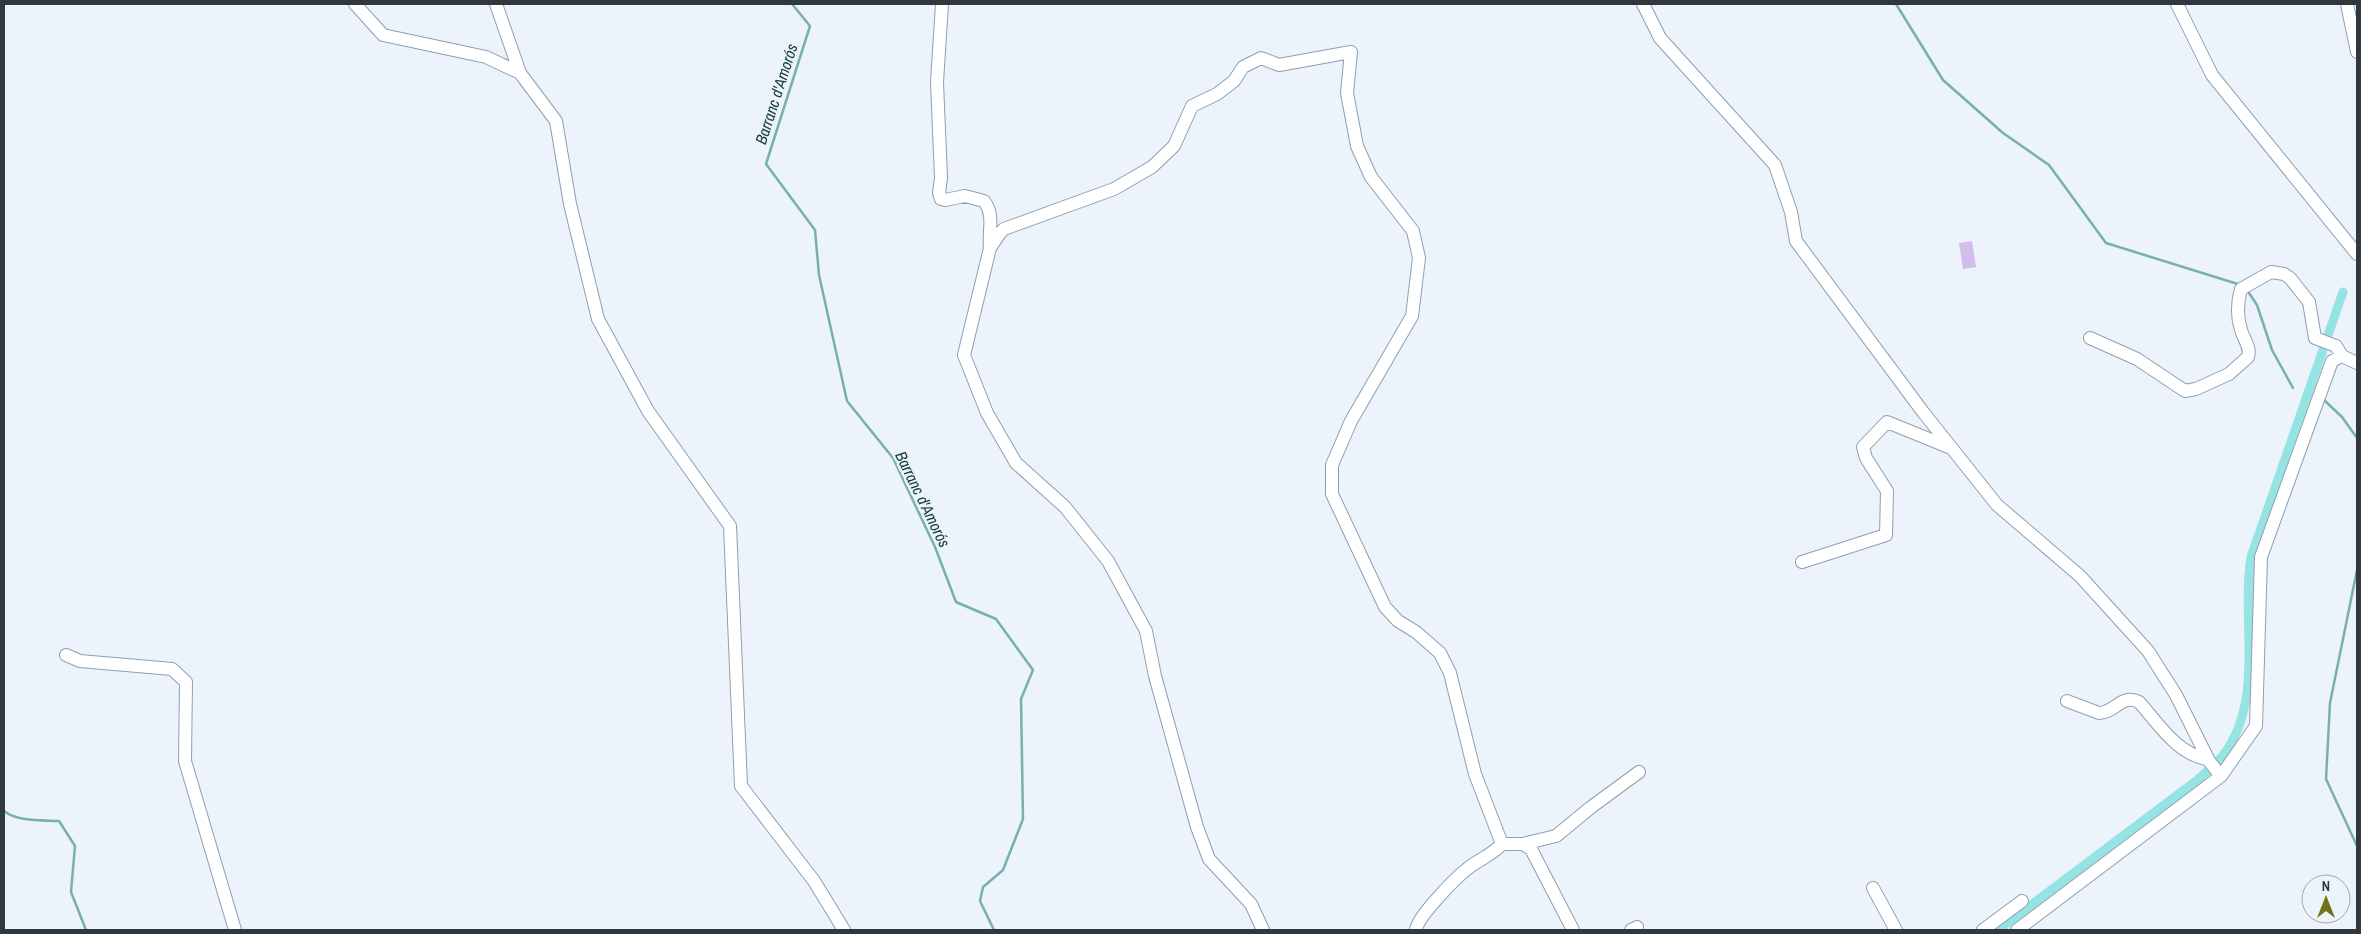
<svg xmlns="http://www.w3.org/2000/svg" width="2361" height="934" viewBox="0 0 2361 934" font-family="'Archivo Narrow',sans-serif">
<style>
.green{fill:#d2bdeb}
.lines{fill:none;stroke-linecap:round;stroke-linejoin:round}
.stream{stroke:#77b0b2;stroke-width:2.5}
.canal{stroke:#95e4e3;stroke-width:9}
.minor-casing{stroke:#8e9fb1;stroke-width:14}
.minor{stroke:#fff;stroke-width:12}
.labels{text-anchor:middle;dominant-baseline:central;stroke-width:5;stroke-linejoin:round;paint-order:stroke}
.water-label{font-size:16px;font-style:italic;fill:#1b4141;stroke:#ecf3fb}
</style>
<rect width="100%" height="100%" fill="#ecf3fb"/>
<path class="green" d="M1972,241L1976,267L1963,269L1959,243Z"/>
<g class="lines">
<path class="stream" d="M792,4L810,26L766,164L815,230L819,275L847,401L893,458L935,547L956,602L996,619L1033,670L1021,699L1023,819L1003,870L983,887L980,901L994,930
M1896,4L1943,80L2003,133L2049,165L2106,243L2241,285
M2247,290L2257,305L2272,350L2293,388
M2324,400L2342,417L2357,438
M2357,570L2330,703L2326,779L2357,846
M4,811C18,822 42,820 59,821L75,846L71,892L86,930"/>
<path class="canal" d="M1998,930L2197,780C2208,771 2219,762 2227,750C2264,693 2241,621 2251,557L2343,292"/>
<defs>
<path id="minor" d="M355,4L383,35L486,57L520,73L556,121L570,204L598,319L648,411L730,526L741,786L814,881L844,930
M496,4L520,73
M942,4L937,82L941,178L939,193L941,199L945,200L965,196L984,201C995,215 988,231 990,248
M1643,4L1660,38L1775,165L1791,212L1796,241L1923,412L1997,505L2080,576L2148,651L2176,695L2209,761L2221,776
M2177,4L2212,75L2357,254
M2347,4L2357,52
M2090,338L2137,359L2185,391L2196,389L2229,374L2248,357C2251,347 2244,340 2241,330C2237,317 2237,303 2241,289L2271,272L2284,274L2290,278L2309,302L2315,338L2336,346L2342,356
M1802,562L1886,535L1887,491L1866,458L1863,447L1887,422L1951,448
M66,655L80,661L172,669L186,682L185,761L235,930
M2067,701L2099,713C2115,713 2122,693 2139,702C2158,723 2177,754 2207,759
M1502,844H1523L1531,849L1573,930
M1523,844L1556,836L1590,808L1639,772
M1873,888L1896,930
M1263,930L1251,904L1209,859L1197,827L1155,676L1146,631L1108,561L1065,507L1016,463L987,413L964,355L990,248L1000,233L1004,229L1114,189L1152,167L1174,146L1192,106L1217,94L1234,81L1243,67L1261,58L1279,65L1351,52L1347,93L1357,146L1371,177L1413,231L1419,258L1412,316L1351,421L1332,465V494L1385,607L1398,621L1416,632L1440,653L1450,673L1475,774L1502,844C1493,854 1482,858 1471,866C1458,875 1417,917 1416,930
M1631,930L1637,927
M1983,930L2022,901
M2017,930L2221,776L2256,726L2261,557L2332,361L2342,356L2357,363"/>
</defs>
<use href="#minor" class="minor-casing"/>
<use href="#minor" class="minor"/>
</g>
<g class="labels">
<g class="water-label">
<text transform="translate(776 94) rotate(-72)">Barranc d'Amorós</text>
<text transform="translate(923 499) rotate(64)">Barranc d'Amorós</text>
</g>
</g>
<rect width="2361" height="934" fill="none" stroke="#30373e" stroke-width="10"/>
<g transform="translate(2326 899)"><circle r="24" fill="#ecf3fb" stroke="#a1a8af"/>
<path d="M0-4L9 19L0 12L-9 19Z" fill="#707218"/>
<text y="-8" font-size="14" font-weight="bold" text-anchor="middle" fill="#30373e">N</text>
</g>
</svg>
